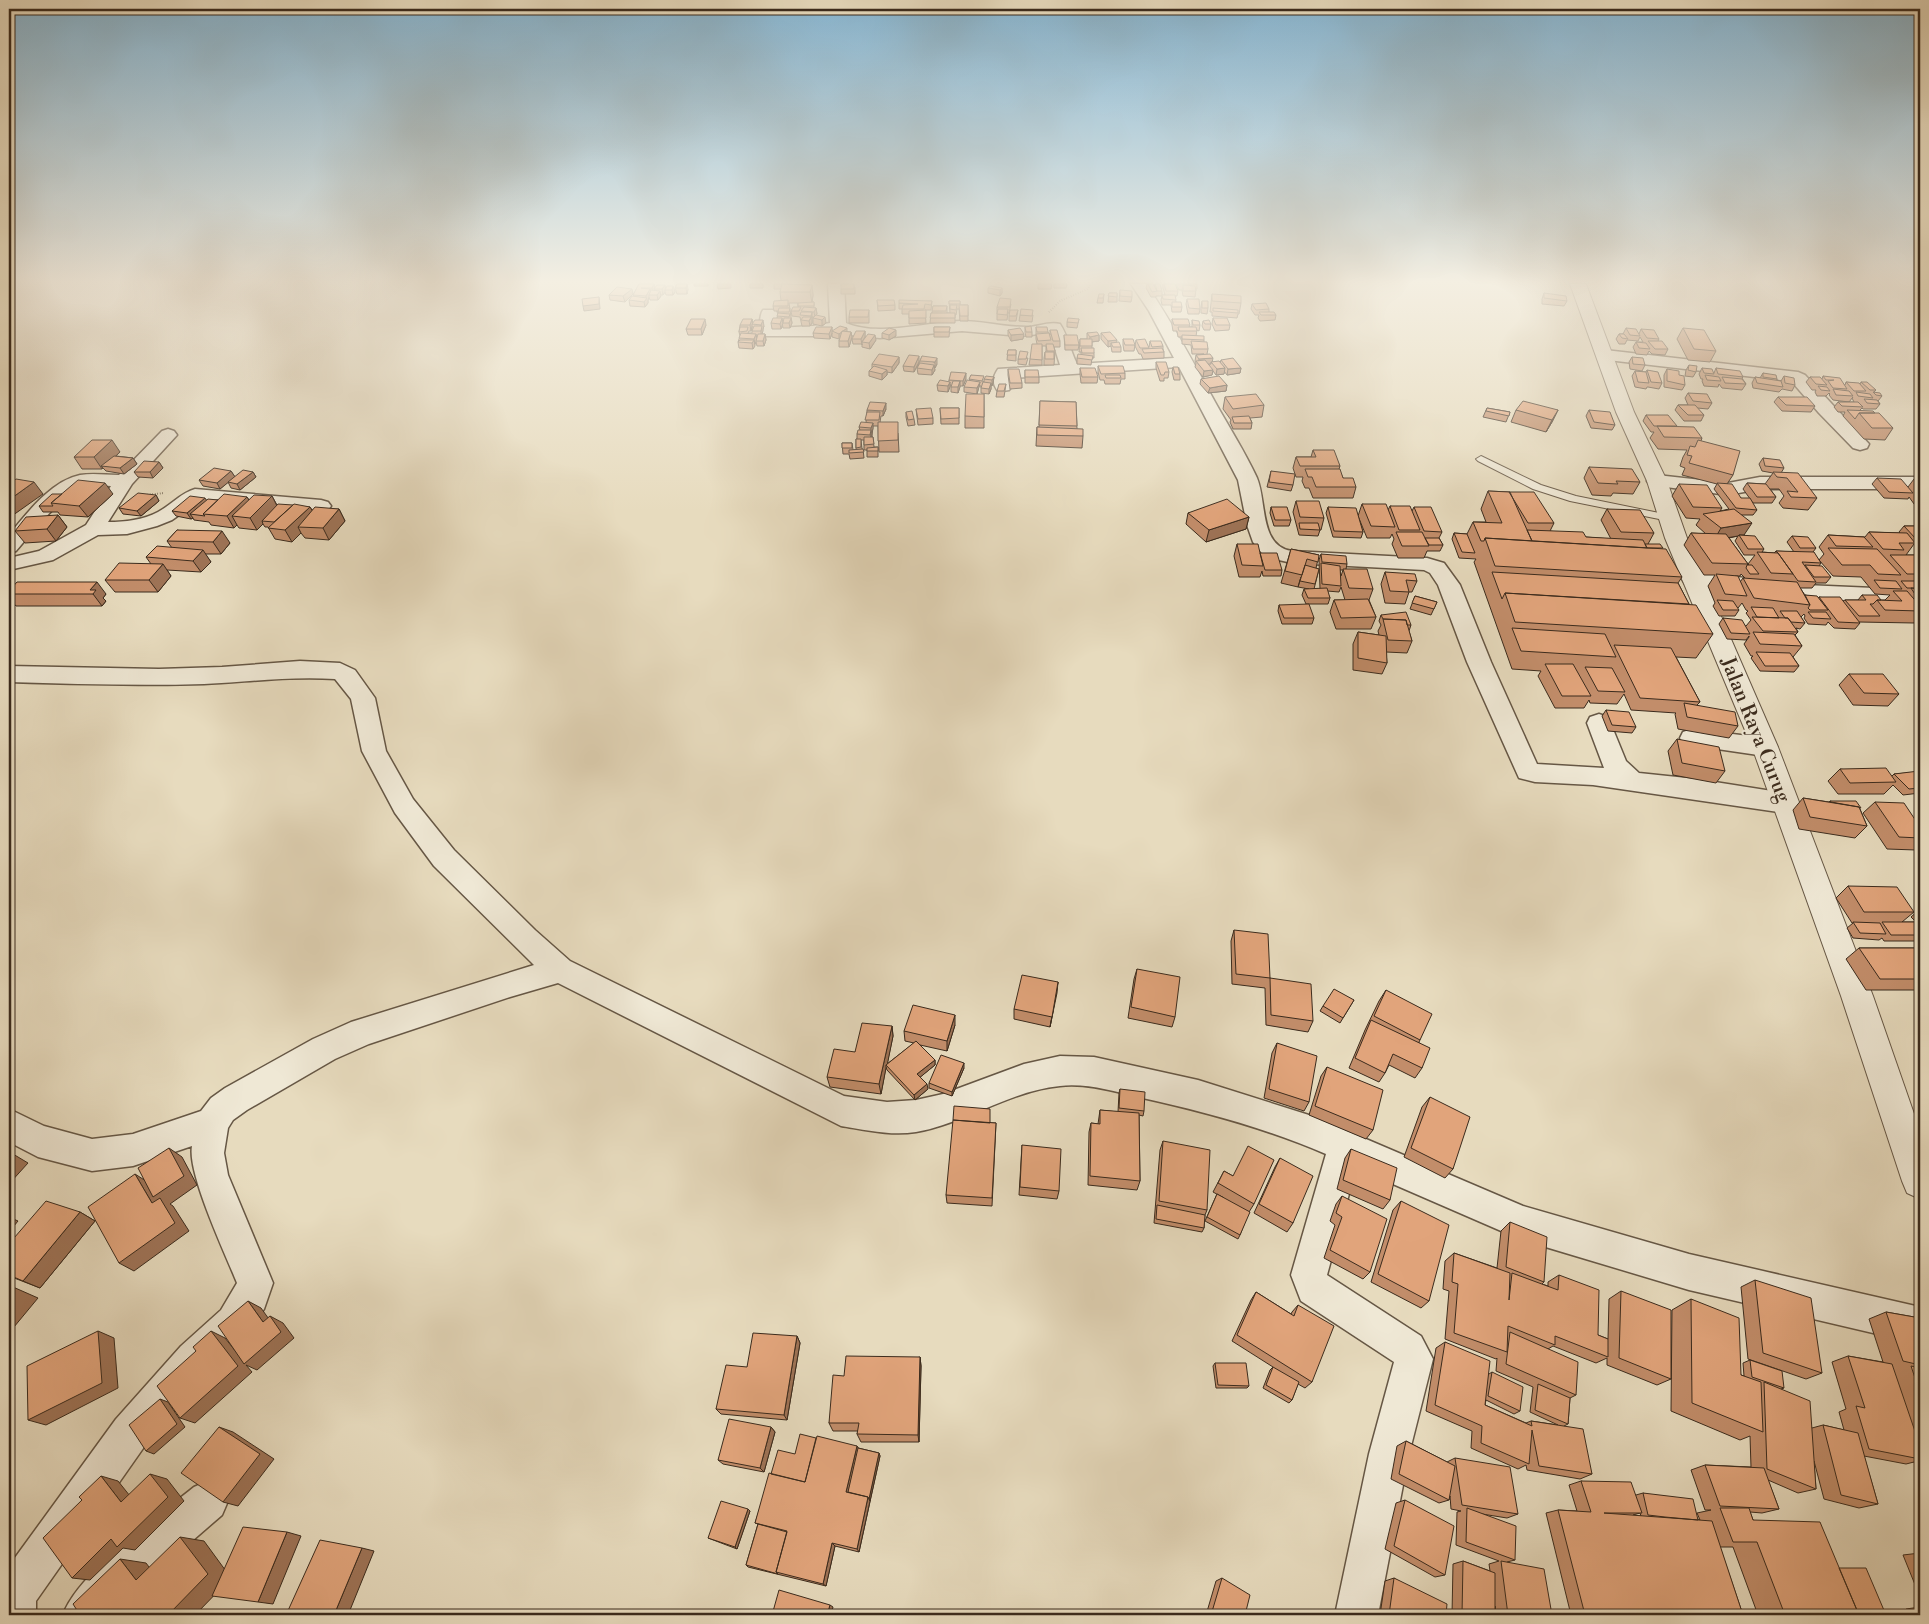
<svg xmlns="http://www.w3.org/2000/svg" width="1929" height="1624" viewBox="0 0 1929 1624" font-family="'Libre Bodoni',serif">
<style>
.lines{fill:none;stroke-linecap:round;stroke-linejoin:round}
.service-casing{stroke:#665745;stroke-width:2}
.minor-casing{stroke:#665745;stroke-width:3}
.tertiary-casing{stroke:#665745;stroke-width:2}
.path{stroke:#3b2b1d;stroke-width:2;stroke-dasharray:0.5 2;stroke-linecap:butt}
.service{fill:#efe8d5;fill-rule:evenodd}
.minor{fill:#efe8d5;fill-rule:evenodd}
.tertiary{fill:#efe8d5;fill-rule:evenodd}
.wall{fill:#c28d6a;stroke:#3b2b1d;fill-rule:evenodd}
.shaded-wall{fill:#9e7356;stroke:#3b2b1d}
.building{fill:#e1a47b;stroke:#3b2b1d}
.labels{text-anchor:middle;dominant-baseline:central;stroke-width:4;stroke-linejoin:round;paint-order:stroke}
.street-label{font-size:20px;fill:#3b2b1d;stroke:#efe8d5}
</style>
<rect width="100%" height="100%" fill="#e7dbbe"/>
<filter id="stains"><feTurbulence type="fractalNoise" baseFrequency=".004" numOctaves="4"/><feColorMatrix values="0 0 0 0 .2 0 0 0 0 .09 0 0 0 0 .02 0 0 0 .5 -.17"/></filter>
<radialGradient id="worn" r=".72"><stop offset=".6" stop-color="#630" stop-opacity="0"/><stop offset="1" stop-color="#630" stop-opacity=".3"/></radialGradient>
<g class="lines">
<defs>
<path id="service" d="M1481,456L1541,485L1576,496L1669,515L1674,518L1669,521L1570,501L1533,489L1478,461L1476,459Z"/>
<path id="minor" d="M828,284H844L846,323C878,337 926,322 961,321C983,321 1004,327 1026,327C1037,327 1049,321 1060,324C1068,336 1070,350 1077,364L1174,358L1149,311L1131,284H1146C1172,322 1193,362 1215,402C1229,427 1245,452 1257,478C1267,502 1259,546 1292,551L1427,558L1444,563L1460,585L1491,662L1537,764L1604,768L1587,723L1590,717L1599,714L1608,717L1626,761L1639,773L1696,779L1785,793L1794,796L1798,803L1794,810L1785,813L1593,785L1535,782L1519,778L1467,662L1438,585L1430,573L1424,570L1292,563L1265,557L1253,542L1247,525L1238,480L1179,367L1011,378L1012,386L1009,390L1003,391L997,390C992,383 993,376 998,369L1060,365L1050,333L1020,336L962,331L880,338L850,335L837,331L813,336H763C759,330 759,316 763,310H775L777,313V328L813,326L830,323Z
M1605,350L1798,372L1805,375L1869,444L1867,448L1860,450L1853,448L1819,413L1793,383L1789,381L1599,359L1597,355L1599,351Z
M168,429L174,431L177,435L132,484L108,522C125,522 143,520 158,512C171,505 181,493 195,489L321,500L328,502L331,506L328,510L321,512L199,501L172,520L157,526L127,534L98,535L53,560L9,570V558L39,551L86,525L111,486C102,486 92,484 84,487C63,493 30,535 16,551L9,553V535C27,513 51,481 80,475C93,473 106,475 119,475L162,431Z
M1657,475L1728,483L1760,477H1920V489H1760L1728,495L1650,485L1647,481L1650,477Z
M1693,572L1805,585L1920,590V604L1805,599L1685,584L1682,579L1685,574Z
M300,661L340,663L355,670L375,698L386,751L413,799L454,850L535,930L570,961L844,1096L887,1102L916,1100L943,1094L1024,1064L1060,1056L1094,1057L1198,1080L1312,1116L1523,1206L1689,1254L1920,1307V1344L1689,1290L1522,1240L1356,1168L1327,1275L1421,1336L1433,1359L1409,1454L1378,1615H1335L1369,1454L1394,1362L1301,1301L1291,1275L1326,1154C1266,1128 1202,1111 1138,1097C1113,1091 1086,1083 1060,1086C1009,1091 966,1123 916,1132C891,1136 866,1130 841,1126L558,983L510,997L369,1044L335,1059L247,1110L233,1120L228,1128L224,1153L228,1175L273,1283L264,1309L247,1336L207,1372L144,1447L36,1601V1615H9V1566L116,1419L181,1346L221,1310L237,1283C225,1253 187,1173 192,1146L133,1166L92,1171L38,1157L9,1142V1109L44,1126L92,1139L133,1134L201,1111L211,1098L225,1088L313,1039L351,1022L534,965L434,866L395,813L362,751L351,699L335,679C291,676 248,682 204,684C139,686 74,684 9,682V666L159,669L222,667Z
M1692,729L1765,738L1774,741L1777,747L1774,753L1765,756L1683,744L1680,738L1683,732Z
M208,1481L222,1487L228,1501L222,1515L139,1587L113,1615H63C77,1574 158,1516 194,1487Z"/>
<path id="tertiary" d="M1570,284H1586L1634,412L1667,481L1687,538L1778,747L1873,996L1920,1131V1199L1907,1193L1902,1181L1841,996L1752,747L1665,538L1647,481L1616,412Z"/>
</defs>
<use href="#service" class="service-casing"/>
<use href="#minor" class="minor-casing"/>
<use href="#tertiary" class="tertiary-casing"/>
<path class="path" d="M1049,312L1060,301L1088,289L1090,284
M145,495L164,493"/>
<use href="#service" class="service"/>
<use href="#minor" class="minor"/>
<use href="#tertiary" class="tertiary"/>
</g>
<path class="wall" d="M639,284H654L655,288H665L673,286L675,292L673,295H666L665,292L663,295H660L661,296L658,300H650L649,297L648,300V303L645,307L630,306L629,300L634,296L633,295Z
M677,284L688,289L687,294H677L675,288Z
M694,284H708V286H694Z
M750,284H763V288H750Z
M774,284L812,285L813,295L812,302H814V308H816L817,314L815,316L826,323L822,326L813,324V318L814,317H812V323L810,326H802L800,317L792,316L791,311L798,307V303H789L792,323L790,328H783L782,322L781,329H772L771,323L777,318L778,313V311H774L773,306L781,300L780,292L781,289H774Z
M1038,284H1052L1051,289H1038Z
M1054,284H1067L1066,288H1054Z
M1147,284H1153L1154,286L1155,284L1162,291V295H1165L1163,288V284H1175L1178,291L1177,296H1175L1176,302L1182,307L1181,312H1172L1171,305H1162L1161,300L1162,296H1156V297H1151L1146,288Z
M1176,284H1197V289H1196L1195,297L1183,296L1182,290H1179Z
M855,287V294H841V289Z
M988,288H1002V293L1000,296L988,293Z
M1120,290L1132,297L1131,302L1119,301Z
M1109,293H1117V302H1108Z
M1544,293L1567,301L1564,306L1542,304V299Z
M633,294L625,302L610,300L609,295Z
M1104,294L1103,303H1097L1098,298Z
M1212,294L1241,303L1239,314H1238L1237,318L1212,316V312H1210Z
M1187,299L1200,309L1199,314H1188L1186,304Z
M877,300L895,305V310L878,311Z
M932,301L931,310H925L926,323L909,324V314H902V309H899V303Z
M949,301H960V305H968V321H960L959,309H957L956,315H955V323H930L931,313H932L933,306H947V313H950Z
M1202,301L1208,308L1207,314L1201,313V307Z
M1011,304L1009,313H1008L1007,320H997V307Z
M1252,304L1269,309V312L1276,315L1275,320L1260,321L1258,318L1259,315H1255L1251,309Z
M869,310V323H849V317Z
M1018,310L1016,321H1009V316Z
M1020,315H1033L1032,322L1019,321Z
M1213,318L1230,325L1229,330L1215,331L1212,324Z
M752,319L753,323L764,326L763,329L762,334H765L766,340L764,346H757L756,342L753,349L739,348L738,342L740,336L739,332L740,325ZM752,326V333H748L749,331H751Z
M1079,319L1077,328L1067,327V322Z
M1172,319L1190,325L1189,327H1192V320L1200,325L1199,331L1197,330L1196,336L1204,340V342L1208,349L1207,354L1213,362L1220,363L1221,360L1241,368L1240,373L1227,375L1224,371V374L1216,375L1213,371L1212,375L1203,377L1195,367L1196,363L1195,361L1196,355L1204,354H1192L1191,345L1182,344V337H1178L1177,331H1173L1172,325Z
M1203,321L1211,324L1210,330H1204L1202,326Z
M706,325L702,335H688L686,329Z
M832,327V331L851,332L852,337L849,347H839V341L840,338L839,339L832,337V333L830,339L814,338L813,333Z
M934,327H950L949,337H934Z
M1025,327L1032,332V337H1026L1025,332Z
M1036,327L1048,332L1050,335V330L1060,341V347H1054L1055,351L1054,365H1044V358L1045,352H1046V346H1042V365H1029L1030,359L1037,344L1036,339Z
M1626,328L1639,334L1641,329L1659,339L1658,341L1668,349L1665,355L1652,354L1649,351L1647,355L1636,354L1633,347L1636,342H1643L1640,337L1638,341L1627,340L1625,344H1619L1616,339L1619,334H1623Z
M1683,328L1716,351L1710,362L1688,360L1677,339Z
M1008,330L1023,339L1011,341L1008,335Z
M865,331V337L876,340L870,349L862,347V344H853L852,339Z
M882,333L896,336L889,340L882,338Z
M1087,333L1099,335V341L1092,342V348L1094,353V358H1092L1091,365L1077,364V358L1081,355V352H1079L1080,339H1087Z
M1101,333L1117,343L1121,347V352H1112L1111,346L1108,347L1101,339Z
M1064,335L1079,345L1078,350H1065Z
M1123,339L1135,345L1134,351H1124L1123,345Z
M1136,340L1149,347L1150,341L1163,346V349L1164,352V358L1143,359L1141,354H1139L1135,346Z
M1008,350H1016V361L1007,360Z
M922,356L937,364L935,368H934L935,370L932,375L918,374L917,368Z
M899,357V363L892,373L887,372V375L882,380L869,376V371L872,368V364Z
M1632,357L1645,365L1642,371L1630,369L1629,362Z
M1028,358L1026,365L1018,364V359Z
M919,362L914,372L904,371L903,366Z
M1156,362L1169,372L1168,378H1164V381H1160L1156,368Z
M1689,365L1696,372L1693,377L1685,376L1686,370Z
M1098,366L1125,373V379H1121L1120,384H1105L1104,380H1100L1098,372Z
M1173,367L1180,374V380H1174L1172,372Z
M1080,368L1098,377L1097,383H1081L1080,374Z
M1702,368L1714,373L1716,368L1743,377L1742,378L1746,384L1742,390L1722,388L1719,384L1718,387L1704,386L1702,381L1703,379H1701L1699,374Z
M1008,369L1022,383V388L1010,389L1008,375Z
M1667,369L1685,385L1682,390L1664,387V375Z
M1025,370L1039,377V383H1025Z
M1647,370L1662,383L1659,389L1648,387H1647L1646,389L1635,387L1632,376L1635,371L1646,372Z
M1763,373L1777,379V380L1781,381L1784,376L1795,385L1792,391L1782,389L1779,392L1753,388L1752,383L1755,377L1760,378Z
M971,375L984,382V379L994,377L993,383L991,386V389L989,394L981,393V386H979L977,394L964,392V387L969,381Z
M1823,376L1845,385L1846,382L1860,384L1861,382L1876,390L1874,392L1882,396L1878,401L1880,404L1876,409H1863L1862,408L1860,410L1893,428L1885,440L1864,439L1843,416L1845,412H1838L1834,407L1838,402H1854L1852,398L1853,397L1849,402L1833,400L1829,395L1830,394L1829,393L1826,396H1817L1815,392L1816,390H1812L1806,382L1810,377L1822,379Z
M966,379L963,386H960L958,393L951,392V385H950L948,392L938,391L937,385L949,381V380Z
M1201,379L1227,385L1226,391L1208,393L1200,384Z
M1006,384L1004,397H996L997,391Z
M1688,393L1712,403L1708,409L1697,408L1704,415L1701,421H1684L1675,410L1678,405H1688L1685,398Z
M984,394V428H965V416Z
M1225,397L1264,405L1262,417L1250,418L1252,423L1251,429H1233L1230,422L1231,420L1223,409Z
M1778,397L1815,406L1811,412L1782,411L1774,402Z
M1040,401L1076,402L1077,429L1083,436L1082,448L1036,446L1037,427H1039Z
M940,408H959V424H941Z
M1487,408L1510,412L1506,422L1483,417Z
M886,409L883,416H881L880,422L898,433L899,452H879L878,426H873L872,437H873L874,447H878V457H867V450H864V440H861L862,449H863L864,458L850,459L849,454H843L842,443H852L853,450H856V439H857V434L860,430L859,427L866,423L867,410Z
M916,409L933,418V424L918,425Z
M1516,410H1558L1552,422L1546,432L1511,422Z
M1589,410L1615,425L1612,430L1591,428L1586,416Z
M906,412L914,419L915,425L908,426L906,417Z
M1646,415L1676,427L1702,438L1701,441L1733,475L1727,484L1741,498L1757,510L1753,515H1741L1744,535L1764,549L1762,552L1774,553L1776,551L1794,552L1787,542L1792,536L1816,548L1813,552L1821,563L1819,566L1831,577L1826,583H1816L1812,588H1800L1805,595L1818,598L1819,597L1843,601L1845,600H1858L1862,595L1881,600H1885L1890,595L1875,594L1861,577L1833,576L1819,560L1824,554L1819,547L1828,535L1865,537L1869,532L1900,533L1899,532L1904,526H1920V545L1914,544L1906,555H1920V630L1915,621L1914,623L1859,622L1860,623L1855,629L1834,628L1828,622L1826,625L1808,624L1804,618L1805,616L1804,614L1801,617L1805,623L1800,629L1796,628L1798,632L1795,635L1802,646L1793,657L1799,666L1794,672L1760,671L1751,658L1753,656H1751L1744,644L1749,637V636L1746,640L1727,639L1719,624L1723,618L1746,626L1751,620L1746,613L1748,611L1746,610L1742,603L1738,608H1737L1739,610L1735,616H1719L1713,606L1715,603L1708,586L1715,575H1704L1684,545L1691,533L1706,534L1696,525L1700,519L1686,518L1672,496L1679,484L1722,508L1720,511L1729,509L1714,489L1717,484L1682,475L1685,468L1680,466L1683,457L1687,450L1658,449L1650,438L1654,432H1651L1643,421ZM1738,536L1735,541L1744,555H1755L1748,564L1749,565H1747L1748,564L1729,538ZM1741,574L1745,578H1743L1740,582L1735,576H1740Z
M1313,450L1340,466L1339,469L1343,478L1356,487L1353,498H1313L1309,488H1305L1302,481L1303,477H1296L1293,468L1296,457H1311Z
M120,452L116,456L133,458L137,464L124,474L106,471L103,468L102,469H82L74,457Z
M1763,458L1784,468L1781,473L1817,498L1808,510L1783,508L1779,503L1784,496L1779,489H1770L1776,497L1772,503H1753L1743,489L1747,483L1765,484L1773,473L1762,471L1759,464Z
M159,462L163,468L153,478L138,477L134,472Z
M1589,467L1640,482L1633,494L1613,493L1611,496L1592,495L1584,478Z
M231,471L235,477L253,472L256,477L240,490L231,488L228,482L220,489L203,486L199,480Z
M1271,471L1293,485L1291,491L1267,487Z
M1877,478L1908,487L1914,479L1920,480V508H1917L1909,497L1908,499L1884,498L1872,484Z
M1488,491L1509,492L1554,523L1550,531L1586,537L1611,539L1601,520L1607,509L1654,533L1648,544L1682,577L1678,583L1689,604L1713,634L1696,658L1676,657L1700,702L1697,705L1738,726L1729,738L1678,729L1675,714L1676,713L1631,710L1624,694L1617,704L1590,703L1589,700L1584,708H1555L1538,676L1541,671L1512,669L1474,562L1476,559L1459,558L1452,539L1454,533L1467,534L1473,522H1486L1481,509Z
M62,494H113L88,517L60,515L58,512H43L39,506Z
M156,495L159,501L141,516L123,514L119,508Z
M272,496L277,505L310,507L312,510L339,509L345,521L329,540L305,538L301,533L292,542L275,539L268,527H265L263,524L257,530L239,528L237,525L234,528L211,525L209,522L194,520L193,518L191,519L176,516L172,511L207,500H218L247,497L249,500Z
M1296,501L1324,518L1321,530H1320L1318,536L1299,535L1293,512Z
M1362,504L1388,510L1390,506L1412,511L1414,507L1442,532L1439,538L1443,545L1440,551H1427L1424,558H1398L1392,544L1394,539L1392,534L1390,538H1367L1358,516L1363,532L1361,538L1333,537L1326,513L1328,507L1358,516Z
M1271,507L1291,520L1289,526H1274L1270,513Z
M1188,513L1249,517L1246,529L1206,542L1186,524Z
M58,515L67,527L56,541L25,543L15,531Z
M177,530L230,543L221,554H205L211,562L201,572L167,570L171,576L158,592H115L105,580L151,564L146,557L172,548L167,541Z
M1237,544L1260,553L1282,570L1281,576H1263L1262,571L1260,577H1239L1234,556Z
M1291,549L1319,555L1316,568L1319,569L1314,589H1320L1319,560L1321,554L1347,564L1346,569L1373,589L1369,600L1376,617L1371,629H1336L1330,612L1334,600H1345L1341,587L1339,592L1327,591L1330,598L1328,604H1306L1302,595L1304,589H1309L1298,587L1301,577L1298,587L1281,583ZM1340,570H1343L1341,576Z
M1385,572L1417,581L1412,592H1409L1405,604L1385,603L1381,584Z
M9,591L106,594L103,598L106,601L102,606H16L9,598Z
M1415,596L1437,602L1431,615L1410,609Z
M1279,605L1314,618L1312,624H1282L1278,611Z
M1381,615L1411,625L1409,631L1412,641L1407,653L1386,652L1387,663L1382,674L1353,670V644L1358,632L1379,635L1378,631L1381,625L1379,621Z
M1849,674L1899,694L1888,706L1853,705L1839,685Z
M1606,710L1636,727L1632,733L1608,731L1602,716Z
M1677,739L1725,771L1716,783L1673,775L1668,751Z
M1840,769L1892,776L1894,774L1920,772V793L1903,795L1893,785L1884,794H1838L1828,781Z
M1803,798L1829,802L1830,801L1860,809L1867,826L1855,838L1799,829L1793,810Z
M1875,802L1920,827V846L1916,850L1887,849L1863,813Z
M1848,886L1914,912L1902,922H1916L1911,917L1920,909V927L1917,923L1920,928V939L1918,941H1884L1882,938L1879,940L1853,938L1847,928L1853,923H1852L1836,898Z
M1234,930L1270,978L1313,1021L1308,1032L1266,1025L1265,988L1232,984L1231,941Z
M1859,948H1920V990H1866L1846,959Z
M1137,969L1175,1017L1172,1027L1128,1018L1134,979Z
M1058,982L1050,1027L1014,1019V1009Z
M1386,990L1420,1040L1419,1042L1422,1068L1415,1078L1389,1065L1385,1073L1379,1082L1349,1068L1365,1030L1379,1001Z
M1354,1000L1340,1023L1320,1011L1323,1006Z
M955,1025L947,1051L920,1045L935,1060V1065L920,1077L928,1089L915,1100L887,1070L886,1067L881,1094L830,1087L827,1077L855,1052L892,1026L893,1036L887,1064L914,1043L905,1041L904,1031Z
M1277,1043L1309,1102L1304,1111L1264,1098L1272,1053Z
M1327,1067L1373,1130L1366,1139L1309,1115L1321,1076Z
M964,1068L952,1096L929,1088V1083Z
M1120,1089L1144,1111L1143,1116L1139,1115L1140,1181L1137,1190L1088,1185L1089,1132L1091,1123L1098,1124L1100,1110L1118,1112L1119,1093Z
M1430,1097L1453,1169L1445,1178L1404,1157L1422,1107Z
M990,1123H996L992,1206L947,1203L946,1195Z
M1163,1141L1207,1210L1205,1215L1204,1228L1202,1232L1154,1223L1160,1150Z
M1022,1145L1059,1191L1057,1199L1019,1195Z
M1351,1149L1390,1200L1383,1209L1337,1189L1345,1158Z
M1280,1158L1293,1223L1287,1232L1254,1213L1275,1167Z
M1224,1171L1233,1176L1254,1204L1249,1212L1240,1235L1238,1239L1205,1221L1217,1194L1224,1198L1213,1192Z
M1342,1196L1370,1272L1363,1279L1324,1258L1335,1225L1330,1221L1336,1204Z
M1401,1201L1429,1301L1421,1308L1371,1282L1393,1210Z
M80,1212L95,1221L40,1288L9,1276V1236L14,1238Z
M1510,1222L1544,1282L1542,1284L1548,1286V1282L1559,1275L1598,1335L1608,1339L1609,1299L1621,1291L1671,1379L1657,1385L1607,1365V1358L1596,1363L1553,1346L1548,1349L1576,1395L1570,1398L1568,1424L1564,1426L1592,1474L1580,1479L1527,1470L1526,1465L1518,1469L1471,1448L1472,1431L1426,1411L1436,1348L1445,1342L1489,1374L1492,1372L1520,1411L1514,1414L1486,1400L1485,1405L1526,1423L1531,1421L1558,1425L1530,1412L1533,1387L1496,1371L1497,1358L1496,1359L1445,1339L1449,1291L1443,1289L1445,1261L1454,1253L1497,1268L1501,1231Z
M1755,1280L1822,1373L1806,1379L1748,1359L1741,1287Z
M1256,1292L1291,1314L1292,1312L1298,1305L1312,1382L1305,1388L1298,1384L1292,1400L1289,1403L1263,1388L1270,1370L1273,1367L1232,1341L1251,1300Z
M1691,1299L1741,1375L1744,1376L1743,1363L1750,1360L1784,1388L1781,1389L1812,1428L1823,1425L1844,1430L1839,1412L1846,1409L1832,1362L1848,1356L1883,1362L1869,1319L1886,1312L1920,1318V1479L1914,1462L1906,1464L1864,1456L1878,1504L1859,1508L1824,1499L1814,1461L1816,1489L1798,1493L1768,1480L1779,1509L1762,1513L1750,1512L1753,1520L1839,1568L1886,1615H1758L1733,1547H1720L1743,1615H1571L1546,1513L1558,1510L1577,1511L1569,1485L1581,1481L1636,1495L1643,1493L1700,1520L1697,1513L1711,1510H1705L1691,1470L1705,1465L1751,1467L1750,1436L1740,1440L1671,1411L1672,1310ZM1640,1513L1641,1516L1633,1515Z
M797,1336L800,1343L787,1420L721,1414L716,1409L747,1367Z
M920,1357L921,1366L919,1442H861L857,1434L858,1431H833L829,1423L844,1376Z
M1215,1363L1249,1386L1247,1388H1216L1213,1366Z
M771,1427L775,1432L764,1472L723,1464L718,1460Z
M1406,1441L1447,1462L1455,1458L1518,1514L1507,1518L1482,1514L1515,1560L1507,1562L1552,1615H1496L1495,1606V1615H1452L1453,1564L1463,1561L1490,1571L1489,1564L1499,1561L1456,1545L1457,1512L1461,1511L1451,1509L1450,1496L1449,1500L1439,1503L1391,1479L1397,1446Z
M857,1446L858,1448L879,1453L880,1456L859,1552L835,1546L826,1586L748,1567L746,1565L758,1524L755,1523L771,1474Z
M1405,1500L1445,1575L1435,1577L1385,1549L1396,1503Z
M748,1509L750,1511L737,1549L708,1538Z
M1920,1553V1597L1903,1555Z
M1222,1578L1245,1615H1206L1216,1581Z
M1394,1578L1446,1615H1380L1385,1581Z
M1920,1607V1615H1909L1906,1609Z"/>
<path class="shaded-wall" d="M654,284L655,289L653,293L652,288Z
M687,284L688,289L687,294L686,288Z
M717,284H731V288L718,289Z
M665,285L666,290H665V292L663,295L662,289Z
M812,285L813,295L812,303L810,292Z
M673,286L675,292L673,295L672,290Z
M1002,288V293L1000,296V290Z
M632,289L633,294L625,302L623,296Z
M650,289L651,294L649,295V297L648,300V303L645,307L644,302L646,299V296Z
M660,291L661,296L658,300L657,295Z
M599,297L600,309L584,311L583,306Z
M816,308L817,314L815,317L814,312Z
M812,312V323L810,326L809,321L811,318Z
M825,317L826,323L822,326V320Z
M782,318L783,323L781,329L780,324Z
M791,318L792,323L790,328L789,323Z
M705,319L706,325L702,335L701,329Z
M752,319L753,324H752V326L751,331L750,325Z
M763,320L764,326L763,329V331L761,337V325Z
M832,327V333L830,339L829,334Z
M847,328V333L839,339V334Z
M896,330V336L889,340V335Z
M865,331V337L862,342V345L861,339Z
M851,332L852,337L849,347L848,341Z
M756,334L757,339L755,344L754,339Z
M765,334L766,340L764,346L763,341Z
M1024,334L1023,339L1011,341V335Z
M875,335L876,340L870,349L869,343Z
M1099,335V341L1089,342L1090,337Z
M754,340L755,346L753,349L752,343Z
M1117,340L1116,346L1111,343V346L1108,347V341Z
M919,356V362L914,372V367Z
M899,357V363L892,373V367Z
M937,358V364L935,368V362Z
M1213,358L1212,363L1211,362V364L1199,365L1198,363L1199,359Z
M934,365L935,370L932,375V370Z
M1225,368L1224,374L1216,375L1217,369Z
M1241,368L1240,373L1227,375L1228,369Z
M887,370V375L882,380V374Z
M1213,370L1212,375L1203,377L1204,371Z
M966,373V379L963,386V381Z
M994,377L993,383L992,386V380Z
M960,381V387L958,393V387Z
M950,382V387L948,392V386Z
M980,382L979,387L977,394V388Z
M991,383V389L989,394V389Z
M1227,385L1226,391L1208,393L1210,388Z
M886,403V409L883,416V411Z
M1558,410L1552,422L1546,432L1552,420Z
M873,423V429L871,433V440V428Z
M112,440L120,452L105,466H101L103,468L102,469L94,457Z
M133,458L137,464L124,474L120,468Z
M159,462L163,468L153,478L150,472Z
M231,471L235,477L220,489L217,483Z
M253,472L256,477L240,490L237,484Z
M34,482L43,494L9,518V500Z
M105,483L113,494L88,517L79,506Z
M156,495L159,501L141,516L137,511Z
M272,496L278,508L262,521L263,524L257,530L250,518Z
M247,497L254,508L232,516L237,525L234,528L227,516Z
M205,498L209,504L190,514L193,518L191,519L187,513Z
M310,507L317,518L298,527L301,533L292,542L285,530Z
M339,509L345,521L329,540L323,528Z
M58,515L67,527L56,541L47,529Z
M1249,517L1246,529L1206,542L1209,530Z
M1752,523L1744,535H1739L1738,536L1714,540L1721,528Z
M222,531L230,543L221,554L213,542Z
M203,550L211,562L201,572L193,561Z
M163,564L171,576L158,592L149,580Z
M97,582L106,594L103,598L106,601L102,606L90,590Z
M1058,982L1057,993L1050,1027L1052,1017Z
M955,1015V1025L947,1051V1041Z
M892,1026L893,1036L887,1066L886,1065V1068L881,1094L879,1084Z
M935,1060V1065L918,1079L917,1074Z
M964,1063V1068L952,1096V1092Z
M927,1084L928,1089L915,1100L914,1095Z
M169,1148L182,1157L197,1185L170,1204L173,1206L189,1231L134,1271L119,1263L152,1203L135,1174L149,1183Z
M13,1154L28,1163L9,1184V1158Z
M80,1212L95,1221L40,1288L23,1281Z
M9,1217L18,1221L9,1232Z
M13,1287L38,1298L9,1333V1292Z
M248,1301L261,1308L276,1329L263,1322Z
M270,1316L283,1323L294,1338L257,1370L246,1365L252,1372L195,1423L180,1418L211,1331L225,1338L245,1363Z
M98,1331L114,1338L118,1388L46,1425L28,1420Z
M797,1336L800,1343L787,1420L784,1415Z
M920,1357L921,1366L919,1442L918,1435Z
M160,1399L168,1402L185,1427L154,1454L146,1451Z
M219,1427L233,1432L274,1459L238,1506L223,1502Z
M771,1427L775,1432L764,1472L760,1468Z
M857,1446L860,1451L848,1494L846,1492Z
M879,1453L880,1456L870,1501L869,1499Z
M150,1474L167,1479L184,1501L135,1550L123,1548L90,1580L72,1578Z
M101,1476L118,1481L138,1506L121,1502Z
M868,1497L870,1501L859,1552L857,1549Z
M748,1509L750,1511L737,1549L735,1547Z
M287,1532L301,1536L273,1604L258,1602Z
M180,1537L204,1541L231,1578L195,1615H168Z
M832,1543L835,1546L826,1586L823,1584Z
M362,1548L374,1551L348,1615H334Z
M120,1559L146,1563L162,1584L136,1580Z
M830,1605L833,1607L831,1615H827Z"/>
<path class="building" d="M639,284H654L652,288H641L650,289L646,296L633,295Z
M677,284H687L686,288H675Z
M782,284L812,285L810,292H780Z
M841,284H854V289H841Z
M1148,284H1153L1157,291L1152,292Z
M1155,284H1160L1162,291H1157Z
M1164,284H1175L1178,291H1166Z
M657,285H665L662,289H654Z
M1183,285L1195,286L1196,291H1183Z
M667,286H673L672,290H665Z
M991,286L1002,288L1000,290L988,288Z
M617,287L632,289L623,296L609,295Z
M651,290L660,291L657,295H649Z
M1120,290L1132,291V297L1120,296Z
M1109,293H1117V297L1108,296Z
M1544,293L1566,296L1567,301L1544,298Z
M1099,294H1104L1103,298H1098Z
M1212,294L1241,296V303L1212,301Z
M1162,295H1175L1176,300L1163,299Z
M632,296L647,298L644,302L629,300Z
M599,297V304L583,306L582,299Z
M1000,298L1011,299L1010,307H997Z
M1187,299H1199L1200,309L1189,308Z
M788,300V306H773L774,301Z
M877,300H894L895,305L878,306Z
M899,300L932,301L931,305L925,304L924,309H902L903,305L918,304L899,303Z
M949,301H960V304H949Z
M1202,301H1208V308H1202Z
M814,302V306H798V303Z
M1172,302H1181L1182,307H1172Z
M1266,303L1269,309L1256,310L1252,304Z
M950,305H957L956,310L950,309Z
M959,305H968V316H960Z
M933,306H947L946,311H932Z
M793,307H801L799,311H791Z
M804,307L816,308L814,312L801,311Z
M779,308H790L789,312H778Z
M1213,308L1238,310V313L1213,311Z
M998,309H1008L1007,315L997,314Z
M1021,309L1033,310L1032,316L1020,315Z
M850,310H869L868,317H849Z
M926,310V318H909V311Z
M1010,310H1018L1016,316H1009Z
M801,312H812L811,316L800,315Z
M1259,312H1274L1276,315H1261Z
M778,313L790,314L789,317L777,316Z
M931,313H955V318H930Z
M816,315L825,317L822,320L813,318Z
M803,317H811L809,321L801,320Z
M773,318H782L780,324L771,323Z
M784,318H791L789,323H783Z
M1068,318L1079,319L1078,323L1067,322Z
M1213,318H1227L1230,325H1216Z
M691,319H705L701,329H686Z
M743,319H752L750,325H740Z
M1172,319H1188L1190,325H1174Z
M755,320H763L761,325L752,324Z
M1192,320L1199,321L1200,325H1193Z
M1209,320L1211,324H1205L1203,321Z
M754,326H762L761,331H752Z
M840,326L847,328L839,334L832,331Z
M1031,326L1032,332H1026L1025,327Z
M740,327H748L747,331L739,332Z
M816,327H832L829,334L813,333Z
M934,327H950L949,332H934Z
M1036,327H1047L1048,332H1037Z
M1178,327H1196L1197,331H1179Z
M889,328L896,330L889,335L882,333Z
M1020,328L1024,334L1011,335L1008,330Z
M1626,328L1636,329L1640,336L1630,335Z
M1683,328L1704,330L1716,351L1694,349Z
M1641,329L1654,330L1659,339L1647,338Z
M1050,330H1057L1060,341H1053Z
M842,331L851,332L848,341H839Z
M856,331H865L861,339H852Z
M1097,332L1099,335L1090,337L1087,333Z
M1110,332L1117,340L1108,341L1101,333Z
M741,333L756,334L754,339L739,338Z
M1049,333L1051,340L1038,341L1036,334Z
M758,334H765L763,341H756Z
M868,334L875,335L869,343L862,342Z
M1619,334H1624L1628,339L1622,338Z
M1064,335H1077L1079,345H1065Z
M1182,335L1204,336V340L1182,339Z
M1080,339H1092V346H1080Z
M1123,339H1133L1135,345H1125Z
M1145,339L1149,348H1140L1136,340Z
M740,340H754L752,343L738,342Z
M1150,341H1161L1163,346L1152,347Z
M1191,341L1207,342L1208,349H1193Z
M1648,341H1662L1668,349H1655Z
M1119,342L1121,347H1113L1111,343Z
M1636,342L1646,343L1650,349L1639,348Z
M1032,344H1042V360L1030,359Z
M1046,344H1053L1055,351H1047Z
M1081,348H1094V353H1082Z
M1162,348L1164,352L1144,353L1142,349Z
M1008,350H1016V355H1007Z
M1020,351L1028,352L1026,359H1018Z
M1045,352H1054V359H1045Z
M879,354L899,357L892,367L872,364Z
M1078,354L1093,356L1092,360L1077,358Z
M1210,354L1213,358L1199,359L1196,355Z
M909,355L919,356L914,367L903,366Z
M922,356L937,358L935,362L920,361Z
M1632,357L1643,358L1645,365L1633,364Z
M1233,358L1241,368L1228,369L1221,360Z
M1205,360L1213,370L1204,371L1196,361Z
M1219,361L1225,368L1217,369L1211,362Z
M1156,362H1166L1169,372H1165L1164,375H1161Z
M920,363L934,365L932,370L917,368Z
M1689,365L1697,366L1696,372L1688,370Z
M874,366L887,370L882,374L869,371Z
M1098,366H1123L1125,373L1101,374Z
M1173,367H1178L1180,374H1175Z
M1080,368H1095L1098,377H1082Z
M1702,368L1712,369L1714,374L1704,373Z
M1716,368L1740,371L1743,377L1718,374Z
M1008,369H1019L1022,383H1010Z
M1667,369L1679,371V375L1684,376L1685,385L1667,381Z
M1025,370H1038L1039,377H1025Z
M1647,370L1658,372L1662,383L1651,382Z
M1635,371L1646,372L1649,383L1638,382Z
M951,372L966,373L963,381L949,380Z
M1763,373L1776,375L1777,379L1763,377Z
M971,375L984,376L982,381L969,379Z
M1105,375H1120L1121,378H1106Z
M1705,375L1719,377L1721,381L1707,380Z
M986,376L994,377L992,380L984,379Z
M1219,376L1227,385L1210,388L1201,379Z
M1784,376L1794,378L1795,385L1785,383Z
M1823,376L1840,378L1847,389L1833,388L1828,381L1834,380H1826Z
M1722,377L1742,379L1746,384L1725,383Z
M1755,377L1781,381L1783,387L1757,383Z
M1810,377H1820L1827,385L1816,384Z
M940,380L950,382L948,386L937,385Z
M967,380L980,382L977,388L964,387Z
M953,381H960L958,387H951Z
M983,382L991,383L989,389L981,388Z
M1846,382L1859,383L1866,391H1854Z
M1861,382H1867L1876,390H1870Z
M999,384H1006L1004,391H997Z
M1818,386L1827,387L1830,391L1821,390Z
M1833,389L1849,391L1853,396L1836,395Z
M1856,392L1870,394L1873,398L1858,396Z
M1873,392L1880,393L1882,396L1876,395Z
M1688,393L1707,394L1712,403L1693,401Z
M966,394H984V417L965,416Z
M1256,394L1264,405L1233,409L1225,397Z
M1778,397H1807L1815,406L1786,405Z
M1864,399L1877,400L1880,404L1867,403Z
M1040,401L1076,402L1077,426L1039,425Z
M1523,401L1558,410L1552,420L1516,410Z
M870,402L886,403L883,411L867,410Z
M1838,402H1858L1863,407L1842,406Z
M1678,405H1695L1704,415H1688Z
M931,408L933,418L918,419L916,409Z
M940,408H959V418L941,419Z
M1487,408L1510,412L1509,416L1486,411Z
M1589,410L1610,412L1615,425L1594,422Z
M1847,410L1873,411L1875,413H1859L1855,419Z
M912,411L914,419L908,420L906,412Z
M867,412H880L879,420H865Z
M1859,413H1879L1893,428H1872Z
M1646,415H1668L1677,426H1654Z
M1249,416L1252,423H1234L1232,417Z
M861,422L873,423L871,428L859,427Z
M878,422H898V440L878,441Z
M1657,426L1694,427L1702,438L1664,437Z
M1037,427L1083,429V436L1037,435Z
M858,430H871L870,435L857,434Z
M864,437H873L874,444L864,445Z
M856,439H861V447L856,448Z
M92,440H112L94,457H74Z
M1698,440L1740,451L1733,475L1689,463L1692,456L1687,455L1690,446L1695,447Z
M842,443H852V448H842Z
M878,447V451H867V448Z
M863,449L864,452L849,453V450Z
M1313,450H1334L1340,466H1300L1296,457H1316Z
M114,456L133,458L120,468L101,466Z
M1763,458L1780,460L1784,468L1765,466Z
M144,461L159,462L150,472H134Z
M1589,467L1632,469L1640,482L1616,481L1618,484L1598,483Z
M214,468L231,471L217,483L199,480Z
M1305,469H1340L1343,478H1353L1356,487H1316L1312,477H1308Z
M243,470L253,472L237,484L228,482Z
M1271,471L1295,474L1293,485L1269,482Z
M1773,472L1798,473L1817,498L1791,497L1787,491L1798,492L1787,478L1777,477Z
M1877,478L1901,479L1913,493L1889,492Z
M16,479L34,482L9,500V484Z
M1914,479L1920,480V488Z
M78,480L105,483L79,506L51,503Z
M1717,483L1732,484L1741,498H1750L1757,510L1736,508Z
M1747,483L1766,484L1776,497H1757Z
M1679,484L1707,485L1722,508L1693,507Z
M1488,491L1510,492L1532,541L1485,538L1484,541H1481L1473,522L1502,523Z
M1509,492H1534L1554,523H1528Z
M138,493L156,495L137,511L119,508Z
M52,494H62L51,503L53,506H39Z
M224,494L247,497L227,516L203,514Z
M254,495L272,496L250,518L232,516Z
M190,496L205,498L187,513L172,511Z
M208,499L218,500L203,514L205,516L190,514Z
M1227,499L1249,517L1209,530L1188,513Z
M1296,501H1319L1324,518L1300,517Z
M278,504L293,505L274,522L262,521Z
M294,504L310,507L285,530L268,528Z
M1362,504H1386L1395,527L1371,526Z
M1390,506H1410L1420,530H1399Z
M315,507L339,509L323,528L298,527Z
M1271,507H1287L1291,520H1275Z
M1328,507L1356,508L1363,532L1334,531Z
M1414,507H1431L1442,532L1424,531Z
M1607,509L1640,510L1654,533L1621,532Z
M1734,509L1752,523L1721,528L1703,514Z
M58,515L47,529L15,531L26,517Z
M1299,523H1318L1320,530L1300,529Z
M1904,526H1920V539H1916Z
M177,530L222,531L213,542L167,541Z
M1527,530L1583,532L1586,537L1643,540L1647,548L1532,541Z
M1396,532H1422L1429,546H1402Z
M1869,532L1907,533L1915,543H1899L1904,550L1883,549Z
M1454,533L1467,534L1475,553L1462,552Z
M1691,533L1726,534L1748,564L1712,563Z
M1739,535L1755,536L1764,549H1748Z
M1828,535L1864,537L1873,547L1836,546Z
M1792,536L1808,537L1816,548H1800Z
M1425,538H1439L1443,545H1429Z
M1485,538L1666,549L1682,577L1495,566Z
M1237,544H1258L1263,566L1242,565Z
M1645,544H1660L1663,548H1647Z
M157,546L203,550L193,561L146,557Z
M1828,548L1877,549L1901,575L1878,574L1870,565H1842Z
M1291,549L1319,555L1318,562L1307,559L1302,575L1285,571Z
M1776,551L1814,552L1821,563L1802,562L1816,582L1798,581L1778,553Z
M1757,552L1778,553L1793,574L1771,573Z
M1260,553H1277L1282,570H1265Z
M1321,554L1346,556L1347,564L1322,562Z
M1890,555H1920V574H1907Z
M119,563L163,564L149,580H105Z
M1321,563L1340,566L1341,586L1322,584Z
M1305,565L1319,569L1315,584L1300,581Z
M1747,565H1752L1759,574H1750L1746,568Z
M1805,565L1822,566L1831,577H1814Z
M1343,569H1367L1373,589L1349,588Z
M1385,572L1415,574L1417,581L1406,580L1409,592L1390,591Z
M1492,572L1678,583L1689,604L1505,593L1502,599Z
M1716,574L1738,576L1747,596L1725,594Z
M1743,578L1797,582L1810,605L1754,598Z
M1874,580L1896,581L1902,589L1880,588Z
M1901,581H1917L1920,584V588H1907Z
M17,582H97L90,590H96L93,594H9V591Z
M1327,588L1330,598H1308L1304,589Z
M1911,588L1920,589V602Z
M1893,591H1907L1920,606V611L1885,610L1877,600L1902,601Z
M1505,593L1696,605L1713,634L1515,622Z
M1805,595L1817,596L1828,610H1810L1808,608L1810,605Z
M1862,595H1877L1881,600H1877L1873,604H1870L1880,616H1859L1845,600H1866Z
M1415,596L1437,602L1434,609L1412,603Z
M1819,597H1840L1860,623L1838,622Z
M1368,599L1376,617L1341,618L1334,600Z
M1717,600L1733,601L1739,610H1723Z
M1309,604L1314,618H1284L1279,605Z
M1751,607L1773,608L1779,618L1757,617Z
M1780,611H1797L1805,623L1791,622L1788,618H1785Z
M1406,612L1411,625H1407L1406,620L1383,619L1381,615Z
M1808,612H1826L1831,619L1813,618Z
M1752,617L1788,618L1798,632L1763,631Z
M1723,618L1742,620L1750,634L1731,633Z
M1383,619L1406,620L1412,641L1388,640Z
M1512,628L1605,634L1616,657L1521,651Z
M1358,632L1386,636L1387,663L1358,658Z
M1753,632L1794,634L1802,646L1760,644Z
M1614,645L1671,648L1700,702L1640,698Z
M1756,652L1790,653L1799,666H1765Z
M1545,664H1573L1591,696H1562Z
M1585,667L1612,668L1625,692L1598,691Z
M1849,674H1883L1899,694L1864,693Z
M1684,703L1735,712L1738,726L1687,717Z
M1606,710L1629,712L1636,727L1612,725Z
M1677,739L1719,747L1725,771L1682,763Z
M1886,768L1896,782L1850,783L1840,769Z
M1919,771L1920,772V788L1909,789L1894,774Z
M1803,798L1859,807L1867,826L1810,817Z
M1830,801H1856L1861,808H1860L1859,807L1831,802Z
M1875,802L1904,803L1920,827V838L1899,837Z
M1848,886L1897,887L1914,912H1864Z
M1853,922L1880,923L1886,934L1860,933Z
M1882,922H1916L1920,928V935H1891Z
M1234,930L1268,934L1270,978L1236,974Z
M1859,948H1920V979H1880Z
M1137,969L1180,977L1175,1017L1131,1007Z
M1022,975L1058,982L1052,1017L1014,1009Z
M1270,978L1311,984L1313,1021L1271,1015Z
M1334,989L1354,1000L1343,1018L1323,1006Z
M1386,990L1432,1014L1420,1040L1374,1016Z
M913,1005L955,1015L947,1041L904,1031Z
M1371,1020L1430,1048L1422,1068L1393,1054L1385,1073L1355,1058Z
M862,1023L892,1026L879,1084L827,1077L834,1049L855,1052Z
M916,1041L935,1060L917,1074L927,1084L914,1095L886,1065Z
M1277,1043L1317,1056L1309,1102L1269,1089Z
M941,1055L964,1063L952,1092L929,1083Z
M1327,1067L1383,1090L1373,1130L1315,1106Z
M1120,1089L1145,1092L1144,1111L1119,1108Z
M1430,1097L1470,1117L1453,1169L1411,1148Z
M954,1106L990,1109V1123L953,1120Z
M1100,1110L1139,1113L1140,1181L1090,1176L1091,1123L1100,1124Z
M953,1120L996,1123L992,1198L946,1195Z
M1163,1141L1210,1150L1207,1210L1159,1201Z
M1022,1145L1061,1149L1059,1191L1020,1187Z
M1248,1146L1274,1160L1254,1204L1218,1183L1224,1171L1233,1176Z
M169,1148L184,1176L153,1197L138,1168Z
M1351,1149L1397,1168L1390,1200L1343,1180Z
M9,1153L13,1154L9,1158Z
M1280,1158L1313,1176L1293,1223L1259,1204Z
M135,1174L152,1203L160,1198L175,1223L119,1263L88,1207Z
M1217,1194L1250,1212L1240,1235L1207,1217Z
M1342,1196L1387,1219L1370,1272L1330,1250L1342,1217L1336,1213Z
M46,1201L80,1212L23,1281L9,1275V1236L14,1238Z
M1401,1201L1449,1225L1429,1301L1378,1274Z
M1157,1205L1205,1215L1204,1228L1156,1219Z
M1510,1222L1547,1237L1544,1282L1506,1267Z
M1454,1253L1510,1273L1509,1300L1512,1273L1558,1290L1559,1275L1599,1290L1598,1335L1608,1339V1357L1555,1336V1345L1508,1326L1507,1352L1454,1333L1458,1284L1452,1282Z
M1755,1280L1811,1298L1822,1373L1763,1353Z
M9,1286L13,1287L9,1292Z
M1621,1291L1671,1310V1379L1619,1358Z
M1256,1292L1294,1316L1298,1305L1334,1326L1312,1382L1237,1335Z
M1691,1299L1739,1318L1741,1375L1761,1382L1763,1432L1692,1403Z
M248,1301L263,1322L270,1316L281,1332L244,1364L218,1326Z
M1886,1312L1920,1318V1365L1903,1361Z
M98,1331L102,1383L28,1420L27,1366Z
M211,1331L238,1366L180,1418L157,1386L196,1351L193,1347Z
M1510,1332L1578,1362L1576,1395L1506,1364Z
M753,1333L797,1336L784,1415L716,1409L726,1365L747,1367Z
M1445,1342L1490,1361L1485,1405L1532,1426L1531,1421L1583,1429L1592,1474L1539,1466L1532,1430L1529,1464L1481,1443L1482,1426L1435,1405Z
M846,1356L920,1357L918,1435L857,1434L859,1423H829L833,1375L844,1376Z
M1848,1356L1892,1364L1920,1446V1459L1869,1449L1856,1406L1865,1408Z
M1750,1360L1782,1371L1784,1388L1752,1377Z
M1215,1363H1246L1249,1386L1218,1385Z
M1911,1366L1920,1368V1393Z
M1273,1367L1299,1382L1292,1400L1266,1385Z
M1492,1372L1523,1387L1520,1411L1488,1396Z
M1764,1382L1810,1401L1816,1489L1767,1469Z
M1538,1384L1570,1398L1568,1424L1535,1410Z
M160,1399L177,1424L146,1451L129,1425Z
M729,1419L771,1427L760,1468L718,1460Z
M1823,1425L1858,1433L1878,1504L1841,1495Z
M219,1427L260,1454L223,1502L181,1473Z
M800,1434L816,1438L805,1482L771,1474L778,1450L795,1454Z
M817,1436L857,1446L846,1492L868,1497L857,1549L832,1543L823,1584L776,1572L787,1531L755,1523L769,1473L805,1482Z
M1406,1441L1455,1466L1449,1500L1399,1474Z
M858,1448L879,1453L869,1499L868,1497L848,1492Z
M1455,1458L1510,1467L1518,1514L1462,1505Z
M1705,1465L1764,1468L1779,1509L1720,1506Z
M150,1474L168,1497L117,1547L111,1539L72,1578L43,1538L82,1500L79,1497L101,1476L121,1502Z
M1581,1481L1631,1482L1642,1513H1604L1712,1521L1743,1615H1624V1614L1584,1611L1558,1510L1591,1512Z
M1643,1493L1693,1499L1698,1520L1665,1517L1648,1515Z
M1405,1500L1454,1526L1445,1575L1394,1546Z
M721,1501L748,1509L735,1547L708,1538Z
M1467,1508L1516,1526L1515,1560L1466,1542Z
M1720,1508H1749L1753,1520L1820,1522L1859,1615H1785L1757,1542H1733Z
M758,1524L787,1532L776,1572L778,1574L746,1565Z
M243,1527L287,1532L258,1602L212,1596Z
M180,1537L208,1574L168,1615H80L73,1604L120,1559L136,1580Z
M320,1540L362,1548L334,1615H286Z
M1463,1561L1495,1573V1615H1462Z
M1501,1561L1544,1569L1552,1615H1508Z
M1839,1568H1866L1886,1615H1859Z
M1222,1578L1250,1595L1245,1615H1211Z
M1394,1578L1447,1604L1446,1615H1389Z
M779,1590L830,1605L827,1615H772Z
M1577,1612L1617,1615H1578Z"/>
<linearGradient id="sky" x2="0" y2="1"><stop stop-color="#87b7d4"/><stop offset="0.55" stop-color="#f4efe2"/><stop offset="1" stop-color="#f4efe2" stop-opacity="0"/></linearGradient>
<rect width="1929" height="512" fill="url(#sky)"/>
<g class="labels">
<g class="street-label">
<text transform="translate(1755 730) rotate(68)">Jalan Raya Curug</text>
</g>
</g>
<rect width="1929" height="1624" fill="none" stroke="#e7dbbe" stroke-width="30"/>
<rect x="10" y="10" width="1909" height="1604" fill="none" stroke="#3b2b1d" stroke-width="2.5"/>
<rect x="15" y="15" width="1899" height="1594" fill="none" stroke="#3b2b1d"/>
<rect width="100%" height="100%" filter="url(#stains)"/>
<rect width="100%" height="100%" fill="url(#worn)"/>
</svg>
